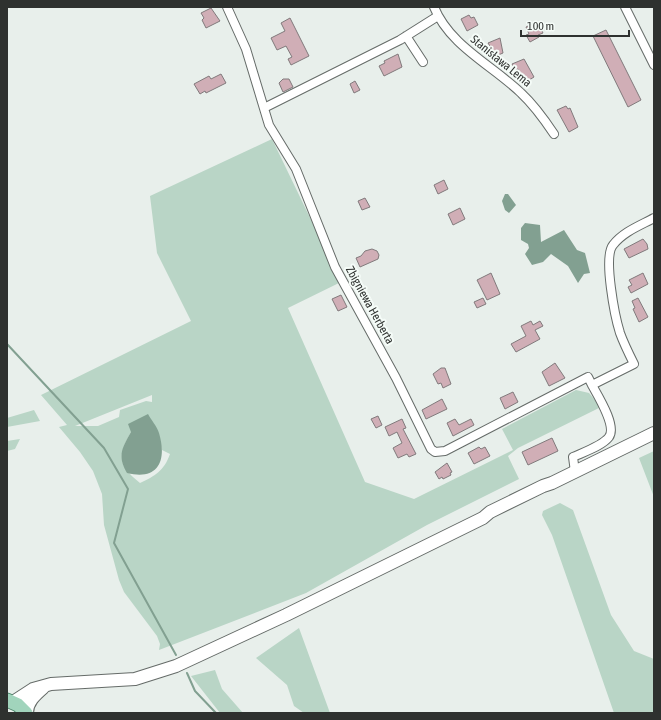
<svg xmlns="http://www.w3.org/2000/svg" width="661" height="720" viewBox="0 0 661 720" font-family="'Asap Condensed',sans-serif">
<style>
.green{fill:#b9d5c6;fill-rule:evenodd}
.water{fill:#82a091}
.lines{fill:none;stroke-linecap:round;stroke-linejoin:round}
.stream{stroke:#82a091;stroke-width:2}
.building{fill:#d0aeb6;stroke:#817a7c}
.street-casing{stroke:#656b68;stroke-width:10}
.secondary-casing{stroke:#656b68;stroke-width:14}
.primary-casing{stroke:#50886e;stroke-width:15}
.street{stroke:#fff;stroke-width:8}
.secondary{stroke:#fff;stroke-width:12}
.primary{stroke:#a1d4bc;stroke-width:13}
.labels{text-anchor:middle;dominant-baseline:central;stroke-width:4;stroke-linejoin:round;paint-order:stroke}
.street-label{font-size:12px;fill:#2e312f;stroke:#f5fcf8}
</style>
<rect width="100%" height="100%" fill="#e8efeb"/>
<path class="green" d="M272,139L341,282L288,308L365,482L414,499L513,450L502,429L576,390L589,393L601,407L518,448L508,456L519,479L427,525L306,593L159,650L160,644L157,636L124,592L119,580L104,525L102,494L93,471L80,452L59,427L67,425L41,395L191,321L157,253L150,196ZM152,395V402L146,401L120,410L119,417L98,426H75ZM131,432H158L162,450L170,454C164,471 155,476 140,483C118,465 117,457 131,432Z
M34,410L40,421L7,427V418Z
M20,439L15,449L7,451V441Z
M654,451V497L639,458Z
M560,503L573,510L611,615L634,651L654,659V713H614L552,535L542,515L543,511Z
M299,628L330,713H304L294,706L287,685L256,658Z
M215,670L222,689L243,713H220L191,676Z"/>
<path class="water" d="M505,194H508L516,205L509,213L505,210L502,201Z
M525,223L540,225L541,242L564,230L577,250L585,253L590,273L584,274L578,283L568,266L551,254L543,262L532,265L525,254L529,248L528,244L521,240V228Z
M148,414C151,420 157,426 159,433C167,460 159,481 127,473C117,456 122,448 131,432L128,424Z"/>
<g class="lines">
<path class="stream" d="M7,344L104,448L128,489L114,543L176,655
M187,673L195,691L216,713"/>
</g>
<path class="building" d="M211,8L220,21L206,28L202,20L204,18L201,13Z
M469,15L471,18L474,17L478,25L467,31L461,19Z
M290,18L309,56L291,65L288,59L292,57L286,46L277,50L271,38L285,31L281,23Z
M537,22L543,33L538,35L539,37L530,42L526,35L529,34L526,27Z
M606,30L641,100L628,107L593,36Z
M500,38L503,53L496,56L488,43Z
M398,54L402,67L384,76L379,66L385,63L384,61Z
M524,59L534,77L526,82L518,69L515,71L512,64Z
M221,74L226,83L206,93L205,91L200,94L194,84L209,76L211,79Z
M283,79H289L293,87L283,92L279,83Z
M355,81L360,90L354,93L350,84Z
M566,106L568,109L570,108L578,127L569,132L557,110Z
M444,180L448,189L438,194L434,185Z
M365,198L370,207L362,210L358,201Z
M460,208L465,219L453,225L448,214Z
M643,239L647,244L648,249L629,258L624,249Z
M372,249L377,251L379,255L378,259L360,267L356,258L361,256L365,251Z
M491,273L500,294L487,300L477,280Z
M643,273L648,284L631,293L628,287L632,285L629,280Z
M341,295L347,307L338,311L332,299Z
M483,298L486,304L477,308L474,302Z
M638,298L648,317L639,322L633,309L635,308L632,301Z
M531,321L533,325L540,321L543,326L535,330L540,339L516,352L511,344L526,336L521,326Z
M555,363L565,378L549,386L542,372Z
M441,368H445L451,384L443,388L441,383L438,384L433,374Z
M513,392L518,402L505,409L500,398Z
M442,399L447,409L426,419L422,410Z
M378,416L382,425L376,428L371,419Z
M402,419L406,428L403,429L416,454L409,457L407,454L398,458L393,448L402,443L397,432L389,436L385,427Z
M455,419L459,425L471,419L474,425L453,436L447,423Z
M552,438L558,451L528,465L522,452Z
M479,447L481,449L485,447L490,456L474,464L468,453Z
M447,463L452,472L450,473L451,475L443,479L442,477L439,479L435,472Z"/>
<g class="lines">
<defs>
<path id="street" d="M227,7L246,49L269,125L296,169L335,267L396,378L431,449L435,452L445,451L588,377L592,385L634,364C629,354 624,344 620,333C615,317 603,257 613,245C623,232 639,226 654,218
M434,7C450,46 492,65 521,93C534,105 544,119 554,134
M625,7L654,65
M406,36L423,62
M264,108L400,40L438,16
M575,472L573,457C584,452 602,446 609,437C617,426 598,396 592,385"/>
<path id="secondary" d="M13,702L33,689L51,684L135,679L176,666L286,615L483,518L490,512L543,486L552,483L654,433
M27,713C27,702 35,695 43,688"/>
<path id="primary" d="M7,700L18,705L26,713"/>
</defs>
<use href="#street" class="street-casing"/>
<use href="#secondary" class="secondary-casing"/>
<use href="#primary" class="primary-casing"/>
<use href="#street" class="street"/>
<use href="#secondary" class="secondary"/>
<use href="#primary" class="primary"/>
</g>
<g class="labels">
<g class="street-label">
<text transform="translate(501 61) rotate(39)">Stanisława Lema</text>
<text transform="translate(370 305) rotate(61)">Zbigniewa Herberta</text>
</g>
</g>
<rect width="661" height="720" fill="none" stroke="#2e312f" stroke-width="16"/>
<path d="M521 30v6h108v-6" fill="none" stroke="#2e312f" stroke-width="2"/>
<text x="527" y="30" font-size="12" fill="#2e312f" stroke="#f5fcf8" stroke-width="3" paint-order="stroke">100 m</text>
</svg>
